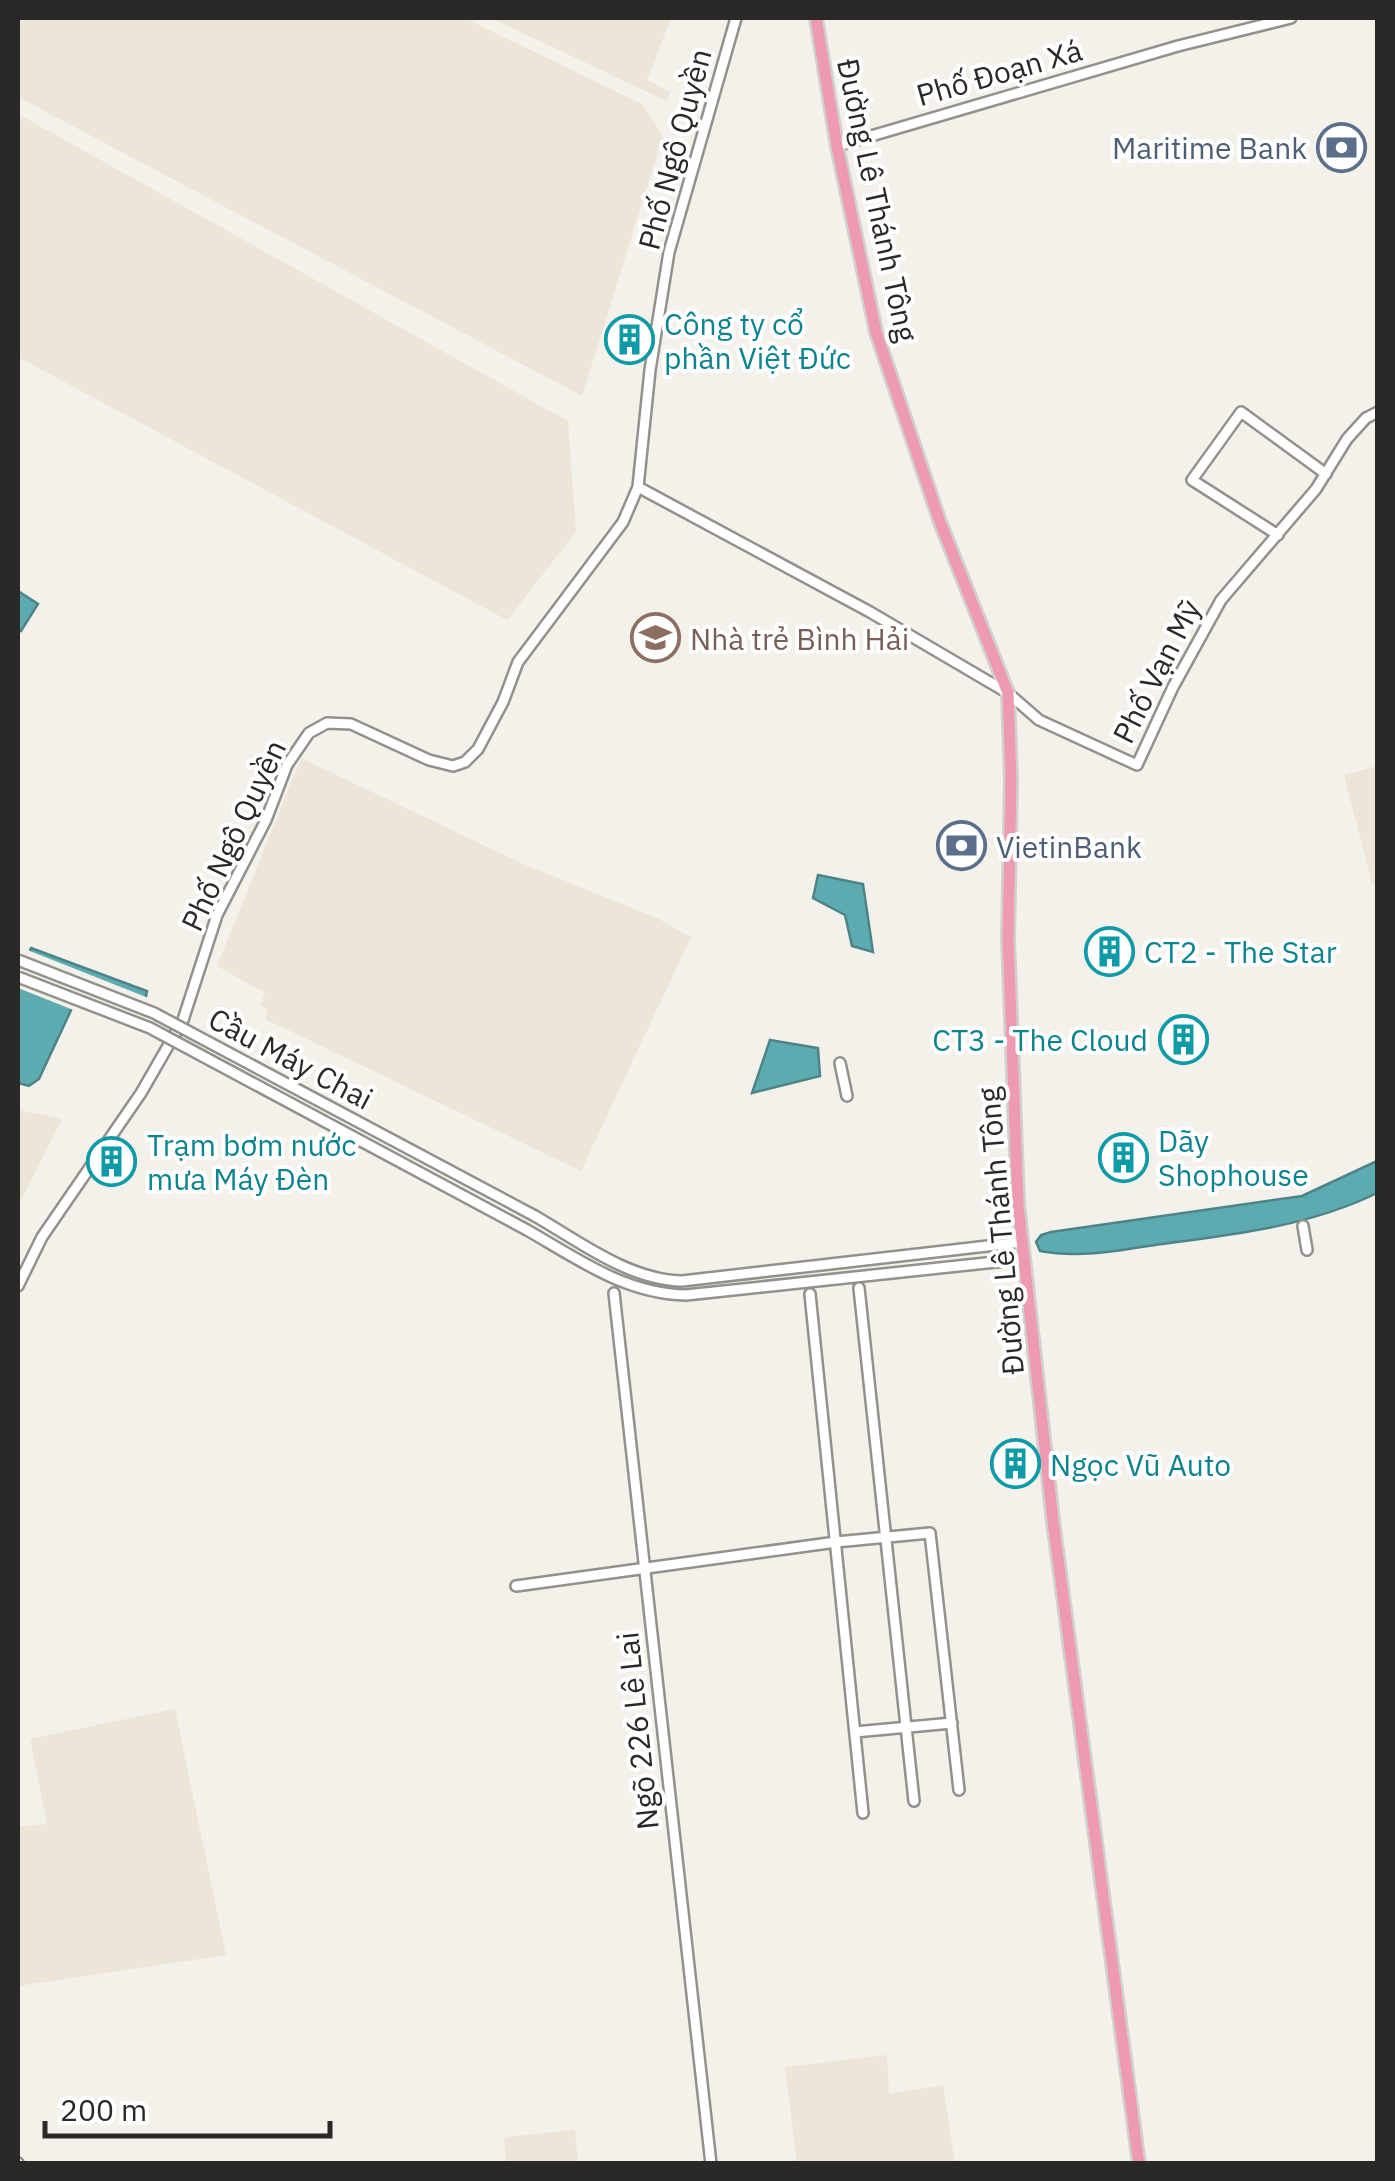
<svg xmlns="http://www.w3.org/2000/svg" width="1395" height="2181" viewBox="0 0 1395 2181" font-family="'IBM Plex Sans',sans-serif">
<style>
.built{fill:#ece5d8}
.water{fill:#5cabb1;stroke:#4d8488;stroke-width:2.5}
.pier{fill:#f4f1eb}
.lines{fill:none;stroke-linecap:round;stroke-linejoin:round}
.minor-casing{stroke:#93918b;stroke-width:14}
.major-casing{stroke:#d0d0cf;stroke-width:16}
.minor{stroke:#fff;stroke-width:9}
.major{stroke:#ee9bb1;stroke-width:11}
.minor-bridge-casing{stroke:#93918b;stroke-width:14;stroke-linecap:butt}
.minor-bridge{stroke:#fff;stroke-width:9}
.labels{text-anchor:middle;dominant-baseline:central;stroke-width:8;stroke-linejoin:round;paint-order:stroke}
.street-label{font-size:30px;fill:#2a2927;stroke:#fff}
.service-label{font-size:30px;fill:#4e5e75;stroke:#fff;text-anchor:end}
.culture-label{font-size:30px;fill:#0d838f;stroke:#fff;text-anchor:start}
.education-label{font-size:30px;fill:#785e54;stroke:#fff;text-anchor:start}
</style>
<rect width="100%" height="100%" fill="#f4f1eb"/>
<path class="built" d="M18,18H464L642,104L663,136L582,396L18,97Z
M491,18H671L647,80L670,92L666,101Z
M18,114L568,421L576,532L507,620L18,357Z
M301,758L521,863L657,918L691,937L581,1171L265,1019L268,1010L260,1005L265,993L217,966Z
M1377,766L1378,882L1372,883L1344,775Z
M18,1110L62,1119L18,1206Z
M175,1709L226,1955L18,1986V1827L47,1824L30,1739Z
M887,2055L889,2094L943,2085L955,2163H797L785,2067Z
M575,2130L578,2163H506L504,2137Z"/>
<path class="water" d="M18,591L38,604L21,631L18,629Z
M818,875L863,884L873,952L852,946L845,915L813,898Z
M31,948L147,991L142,1017L88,1000L73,1006L39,1079L29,1086L18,1083V979Z
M770,1040L818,1048L820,1076L752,1093Z
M1377,1161V1193C1308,1227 1230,1235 1155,1245C1117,1251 1078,1258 1040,1251L1036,1242L1041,1235L1051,1232L1302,1196Z"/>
<path class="pier" d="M25,949L151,999L145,1021L125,1023L88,1006L76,1011L18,988V966Z"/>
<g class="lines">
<defs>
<path id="minor" d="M837,146L1178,46L1291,18
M638,487L870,612L1008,693L1039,720L1137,765L1173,687L1221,600L1316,489L1347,439L1366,418L1378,412
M1278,535L1192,480L1241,412L1326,474
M840,1063L847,1096
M535,1216C580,1242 629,1280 682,1281L1022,1242
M1303,1226L1307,1250
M527,1230C578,1259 625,1294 686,1295L1024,1259
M18,1286L42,1237L141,1093L183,1020L217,915L266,820L287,765L309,733L327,723L351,724L429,760L453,766L465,762L478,749L503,702L518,662L623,522L638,487L650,370L669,252L736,18
M859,1288L914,1801
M614,1293L711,2164
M810,1294L863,1813
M516,1586L836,1542L930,1533L959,1790
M855,1732L952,1723
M18,2163V2164"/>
<path id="major" d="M816,18L837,146L876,332L940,522L1008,693L1011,780L1008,939L1018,1204L1053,1521L1139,2164"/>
</defs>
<use href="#minor" class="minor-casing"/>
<use href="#major" class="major-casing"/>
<use href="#minor" class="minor"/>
<use href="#major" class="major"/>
<defs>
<path id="minor-bridge" d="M18,960L154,1013L535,1216
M18,977L150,1028L527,1230"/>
</defs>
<use href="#minor-bridge" class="minor-bridge-casing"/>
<use href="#minor-bridge" class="minor-bridge"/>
</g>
<defs>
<symbol id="bank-ring" viewBox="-11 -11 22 22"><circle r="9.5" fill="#fff" stroke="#5c6f8a" stroke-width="1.5"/><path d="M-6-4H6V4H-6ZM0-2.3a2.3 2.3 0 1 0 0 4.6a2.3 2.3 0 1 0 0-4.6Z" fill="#5c6f8a"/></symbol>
<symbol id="building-ring" viewBox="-11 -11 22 22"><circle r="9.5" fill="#fff" stroke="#0f9aa8" stroke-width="1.5"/><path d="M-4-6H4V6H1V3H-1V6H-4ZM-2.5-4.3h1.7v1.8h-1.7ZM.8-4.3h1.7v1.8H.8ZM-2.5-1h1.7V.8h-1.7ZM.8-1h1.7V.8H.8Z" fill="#0f9aa8"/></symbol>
<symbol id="school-ring" viewBox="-11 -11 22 22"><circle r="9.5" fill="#fff" stroke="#8d6e63" stroke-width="1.5"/><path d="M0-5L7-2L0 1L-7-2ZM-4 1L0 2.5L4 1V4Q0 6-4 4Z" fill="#8d6e63"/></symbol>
</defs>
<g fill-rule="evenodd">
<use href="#bank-ring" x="1314" y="120" width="55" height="55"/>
<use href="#building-ring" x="602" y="312" width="55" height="55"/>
<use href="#school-ring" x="628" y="610" width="55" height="55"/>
<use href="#bank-ring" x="934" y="818" width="55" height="55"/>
<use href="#building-ring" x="1082" y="924" width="55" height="55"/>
<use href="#building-ring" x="1156" y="1012" width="55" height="55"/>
<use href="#building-ring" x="1096" y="1130" width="55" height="55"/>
<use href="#building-ring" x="84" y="1134" width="55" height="55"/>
<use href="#building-ring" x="988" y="1436" width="55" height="55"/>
</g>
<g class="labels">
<g class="street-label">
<text transform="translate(999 72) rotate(-16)">Phố Đoạn Xá</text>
<text transform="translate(674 149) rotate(-75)">Phố Ngô Quyền</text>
<text transform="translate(878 200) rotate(78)">Đường Lê Thánh Tông</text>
<text transform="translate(1156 671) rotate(-63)">Phố Vạn Mỹ</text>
<text transform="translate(233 835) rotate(-65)">Phố Ngô Quyền</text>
<text transform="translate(291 1058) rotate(28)">Cầu Máy Chai</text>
<text transform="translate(1000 1231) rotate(-95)">Đường Lê Thánh Tông</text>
<text transform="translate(637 1731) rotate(-96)">Ngõ 226 Lê Lai</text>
</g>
<g class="service-label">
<text x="1307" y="147">Maritime Bank</text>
<text x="996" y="846" text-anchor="start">VietinBank</text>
</g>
<g class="culture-label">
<text x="664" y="323">Công ty cổ<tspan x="664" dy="34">phần Việt Đức</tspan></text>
<text x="1144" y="951">CT2 - The Star</text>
<text x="1148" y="1039" text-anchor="end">CT3 - The Cloud</text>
<text x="1158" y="1140">Dãy<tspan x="1158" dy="34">Shophouse</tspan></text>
<text x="147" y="1144">Trạm bơm nước<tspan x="147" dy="34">mưa Máy Đèn</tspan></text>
<text x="1050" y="1464">Ngọc Vũ Auto</text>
</g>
<g class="education-label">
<text x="690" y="638">Nhà trẻ Bình Hải</text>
</g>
</g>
<rect width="1395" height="2181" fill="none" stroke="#2a2927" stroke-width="40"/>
<path d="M45 2121v15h285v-15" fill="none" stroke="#2a2927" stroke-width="5"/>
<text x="60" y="2121" font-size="30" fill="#2a2927" stroke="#ffffff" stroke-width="8" paint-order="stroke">200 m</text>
</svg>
